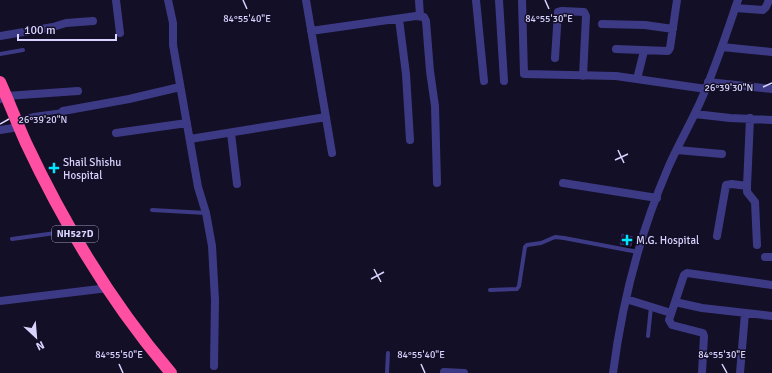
<svg xmlns="http://www.w3.org/2000/svg" width="772" height="373" viewBox="0 0 772 373" font-family="Signika,sans-serif">
<style>
.building{fill:#241b47;stroke:#3b2d73;filter:url(#shadow)}
.lines{fill:none;stroke-linecap:round;stroke-linejoin:round}
.lane{stroke:#3d3a85;stroke-width:4}
.street{stroke:#3d3a85;stroke-width:8}
.highway{stroke:#ff4fa3;stroke-width:12}
.ticks{fill:none;stroke:#d9d4ff;stroke-width:1.5}
.poi-dot{fill:#00e5ff;stroke:#130f26;stroke-width:1.5}
.labels{text-anchor:middle;dominant-baseline:central;stroke-width:3;stroke-linejoin:round;paint-order:stroke}
.shield{fill:#130f26;stroke:#9e99be;stroke-width:1}
.shield-label{font-size:10px;font-weight:bold;fill:#d9d4ff}
.poi-label{font-size:11px;fill:#d9d4ff;stroke:#130f26;text-anchor:start}
.ticks-label{font-size:10px;text-anchor:middle;fill:#d9d4ff;stroke:#130f26;stroke-width:3;stroke-linejoin:round;paint-order:stroke}
</style>
<defs>
<filter id="shadow"><feDropShadow dx="2.5" dy="2.5" stdDeviation="0" flood-color="#0009"/></filter>
</defs>
<rect width="100%" height="100%" fill="#130f26"/>
<path class="building" d="M622,234L633,237L631,246L620,244Z"/>
<g class="lines">
<path class="lane" d="M0,54L23,50
M18,120L34,115L63,111
M152,210L206,213
M12,239L70,231
M490,290L517,289L519,286L525,247L527,245L541,243L555,237L564,238L638,252
M648,336L651,307
M387,373L388,353"/>
<path class="street" d="M116,0L120,33
M168,0L173,23V45L181,90L198,187L206,213L212,246L215,300L214,366
M306,0L332,153
M419,0L420,16
M476,0L484,81
M499,0L504,81
M522,0L524,74L616,76L706,89
M735,8L763,10L766,7L769,0
M399,19L406,74L410,140
M602,24L645,25L673,29
M311,31L416,16L424,17L426,21L430,71L435,106L437,183
M0,36L53,27L66,23L93,21
M722,47L772,52
M616,49L668,51L670,48L677,0
M555,58L558,12L562,11L584,12L586,16L583,76
M637,79L644,51
M708,82L772,89
M0,99L6,96L78,91
M63,111L129,99L180,87
M695,114L730,118L772,120
M750,118L747,186V192L755,202L757,245
M0,130L19,127
M116,133L187,123
M231,133L237,184
M190,139L326,117
M677,150L722,154
M563,183L657,198
M717,236L726,185L732,184L747,186
M765,257H772
M626,299L671,313
M0,301L108,288
M675,302L702,308L772,316
M444,372L464,373
M613,373C622,303 640,233 668,168C676,149 687,130 696,111C713,76 725,37 738,0
M702,373L704,336L703,333L672,325L669,320L684,275L687,273L772,285
M740,373L745,313"/>
<path class="highway" d="M0,82C9,102 17,123 26,143C64,224 113,305 171,373"/>
</g>
<path class="ticks" d="M243,0L247,9M545,0L549,9M763,87L772,83M0,124L9,119M618,150L624,163M615,160L628,154M374,269L381,282M371,279L384,272M119,364L123,373M421,364L425,373M722,364L727,373"/>
<g class="poi-dot">
<path d="M52 162h4v4h4v4h-4v4h-4v-4h-4v-4h4z"/>
<path d="M625 234h4v4h4v4h-4v4h-4v-4h-4v-4h4z"/>
</g>
<g class="labels">
<rect class="shield" x="52" y="226" width="46" height="16" rx="3"/>
<g class="shield-label">
<text x="75" y="234">NH527D</text>
</g>
<g class="poi-label">
<text x="63" y="162">Shail Shishu<tspan x="63" dy="13">Hospital</tspan></text>
<text x="636" y="240">M.G. Hospital</text>
</g>
</g>
<g class="ticks-label">
<text x="247" y="22">84°55'40"E</text>
<text x="549" y="22">84°55'30"E</text>
<text x="729" y="91">26°39'30"N</text>
<text x="43" y="123">26°39'20"N</text>
<text x="119" y="358">84°55'50"E</text>
<text x="421" y="358">84°55'40"E</text>
<text x="722" y="358">84°55'30"E</text>
</g>
<g transform="translate(36 337) rotate(154)" stroke="#130f26" stroke-width="3" paint-order="stroke">
<path d="M0-3L7 15L0 10L-7 15Z" fill="#d9d4ff"/>
<text y="-6" font-size="11" font-weight="bold" text-anchor="middle" fill="#d9d4ff">N</text>
</g>
<path d="M18 34v6h98v-6" fill="none" stroke="#d9d4ff" stroke-width="2"/>
<text x="24" y="34" font-size="12" fill="#d9d4ff" stroke="#130f26" stroke-width="3" paint-order="stroke">100 m</text>
</svg>
